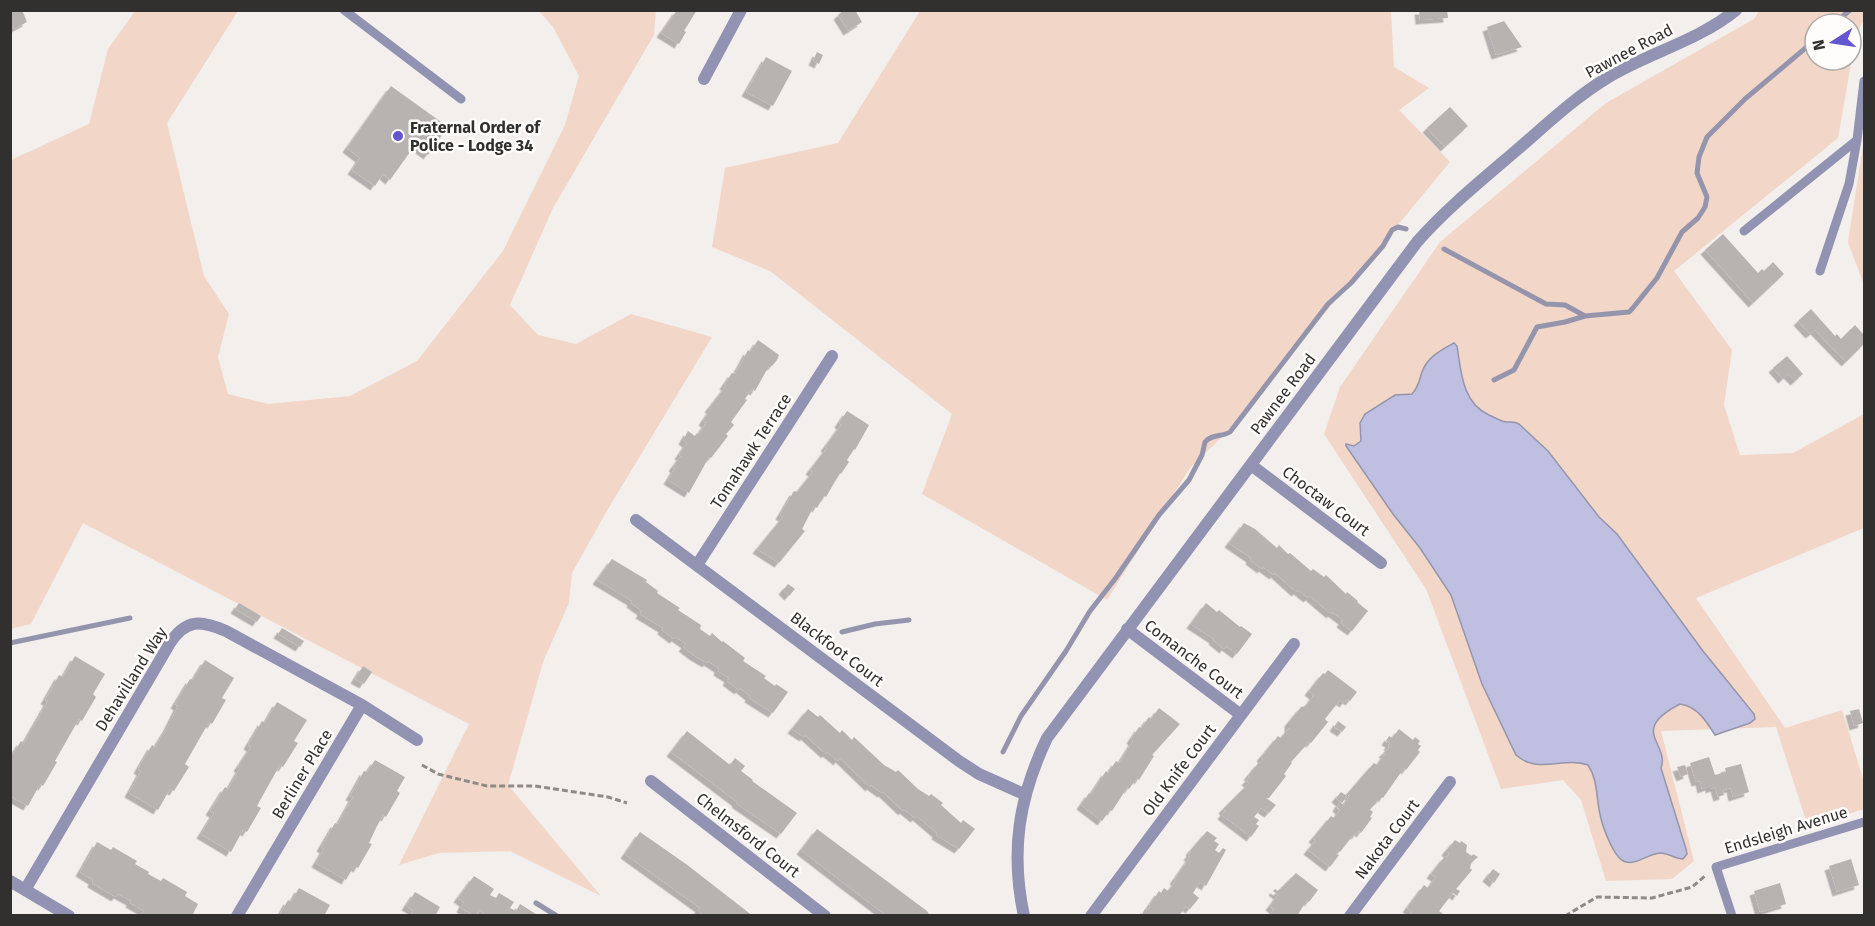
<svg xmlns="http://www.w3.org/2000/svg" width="1875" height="926" viewBox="0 0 1875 926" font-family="'Fira Sans',sans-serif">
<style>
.green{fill:#f2d6c8;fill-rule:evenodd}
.water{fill:#bfc0e1;stroke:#9495ac;stroke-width:1.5}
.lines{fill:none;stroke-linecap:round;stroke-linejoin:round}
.stream{stroke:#9495ac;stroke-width:5}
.building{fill:#b8b3b1;filter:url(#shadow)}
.path{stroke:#8d8a89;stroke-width:3;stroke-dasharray:6 3;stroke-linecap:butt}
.service{stroke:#9293b3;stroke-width:9}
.minor{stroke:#9293b3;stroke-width:12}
.poi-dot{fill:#6555cf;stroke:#fffdfc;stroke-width:2}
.labels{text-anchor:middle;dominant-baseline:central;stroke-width:5;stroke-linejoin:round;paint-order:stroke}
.street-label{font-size:16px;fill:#31302f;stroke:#fffdfc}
.poi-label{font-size:16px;font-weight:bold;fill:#31302f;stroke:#fffdfc;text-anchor:start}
</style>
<defs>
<filter id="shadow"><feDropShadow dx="-4.5" dy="4.5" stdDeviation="0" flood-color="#0004"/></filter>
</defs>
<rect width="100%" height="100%" fill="#f3efed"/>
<path class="green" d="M135,11H238L167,123L204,276L229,314L218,357L228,394L268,404L350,396L417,361L503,251L565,125L579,76L553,27L539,11H656L654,35L553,208L510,305L538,335L576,344L631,314L712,337L608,509L572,573L569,603L543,662L508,785L601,896L510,851L439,853L399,865L469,724L83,523L31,624L11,629V160L89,124L108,49Z
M920,11H1391L1394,67L1429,88L1399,110L1450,162L1222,437L1190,468L1107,600L922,494L952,414L770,271L712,247L725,168L838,143Z
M1759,11H1864V20L1856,35L1838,138L1674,271L1732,350L1724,405L1740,455L1793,453L1864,414V528L1696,598L1785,728L1842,710L1864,782V809L1808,827L1776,727L1661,731L1694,861L1672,879L1606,881L1581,800L1563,780L1501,789L1426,589L1324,434L1340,387L1440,242L1606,103L1754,19ZM1815,24H1851V60H1815Z
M1864,139V285L1848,242Z"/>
<path class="water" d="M1454,343L1457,346C1461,371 1462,403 1489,415C1494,417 1500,421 1506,422C1512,422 1514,421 1519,424L1548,451L1599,517L1617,534L1703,651L1754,714L1755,719L1750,723L1715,735C1707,722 1697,706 1680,704C1628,731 1670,743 1661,768L1686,849L1687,854L1683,859C1676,859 1670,854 1661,853C1649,853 1637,865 1626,862C1614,860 1602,825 1600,814C1596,797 1598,780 1588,765C1564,756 1538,775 1516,755L1482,684L1451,595L1420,548L1393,514L1346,446V444L1354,446L1361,441L1360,423L1365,414L1395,395L1412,394C1419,386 1419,381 1422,372C1427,357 1441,350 1454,343Z"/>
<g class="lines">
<path class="stream" d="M1834,24L1850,10
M1444,249L1546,304L1565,305L1585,316
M1494,380L1514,370L1537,327L1565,322L1585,316L1629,312L1632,309L1657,278L1682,232L1698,218L1705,207L1707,197L1697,173L1699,157L1707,137L1745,99L1815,40
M842,632L875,624L909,620
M10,643L130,618
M1003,752L1021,716L1066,651L1090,611L1115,579L1159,515L1189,480L1202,455L1205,442C1211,434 1222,437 1230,432L1328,304L1351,283L1383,246L1392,230L1398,227L1406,229
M536,903L557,916"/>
</g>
<path class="building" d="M10,10H22L27,22L14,29L10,22Z
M677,10H697L684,31L686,32L679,44L661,33Z
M844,10H855L862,22L848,31L838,15Z
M1419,10H1447L1448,18L1420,20Z
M1504,21L1522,47L1496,55L1487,27Z
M817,52L823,55L819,64L813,61Z
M766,57L792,71L773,106L746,92Z
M391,86L448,127L428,155L415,145L390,180L383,174L375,186L352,170L360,158L347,148Z
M1450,107L1468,126L1445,147L1427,128Z
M1723,234L1758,273L1762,269L1764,271L1773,262L1784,274L1753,303L1705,250Z
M1811,309L1835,336L1837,334L1841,339L1855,325L1864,335V344L1846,362L1815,330L1810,334L1798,321Z
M758,340L779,355L777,360L772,366H769L755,391L752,389L745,399L747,400L731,422L734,425L726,434L728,436L711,458L709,457L689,493L668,480L675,468L673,467L681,456L679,455L687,443L683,440L688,431L695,436L697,433L699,434L706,423L703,421L711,409L709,408L726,386L724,385L732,373L735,374L748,350L750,352Z
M1787,356L1803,374L1795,381L1788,374L1783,379L1773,368Z
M847,411L869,425L855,450L854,449L847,460L849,462L841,474L840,473L826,497L824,496L817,508L814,506L802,529L805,531L779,563L757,549L783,517L780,515L794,491L797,492L813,472L810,470L827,448L825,447L841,425L839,423Z
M1244,523L1255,529L1277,548L1279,545L1288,554L1290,553L1311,571L1313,569L1324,577L1326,575L1346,594L1347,592L1358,601L1357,602L1368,611L1352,631L1341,623L1343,620L1332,612L1331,614L1310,596L1308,598L1298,590L1296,592L1275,573L1274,575L1263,567L1262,569L1250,560L1251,558L1229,543Z
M612,559L647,580L646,582L658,591L657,593L680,608L678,610L701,625L700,629L710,636L712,633L722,642L723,641L745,658L743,661L766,676L764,678L775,686L776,684L788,692L773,713L749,698L750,696L740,688L739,690L727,681L729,678L718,671L719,668L708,661L707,663L695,656L683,647L686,644L676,637L674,639L662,630L663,628L640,614L642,611L631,603L632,601L597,580Z
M788,584L795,589L789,596L783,590Z
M239,603L261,616L257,622L235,609Z
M1206,603L1217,612L1219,610L1240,627L1241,626L1252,634L1237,654L1226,646L1224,649L1213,640L1214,639L1191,624Z
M282,628L304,641L300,647L278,634Z
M75,656L105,674L93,694L96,697L82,721L79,719L55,761L57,762L43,786L40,784L28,806L10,796V759L21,741L24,743L48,701L45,700L59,675L63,677Z
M205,660L234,678L222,698L226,700L212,724L209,722L185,764L189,767L174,791L170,789L158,810L129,793L141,771L138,769L152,745L155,747L168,726L178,706L175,704L190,679L193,680Z
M363,666L372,672L364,684L355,679Z
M1328,670L1357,692L1350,701L1347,699L1344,703L1340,700L1325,719L1328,722L1311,743L1309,742L1291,762L1292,763L1284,774L1286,776L1269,798H1266L1276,805L1269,813L1261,808L1254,817L1259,820L1256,824L1259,826L1251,837L1222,815L1225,811L1223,809L1249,783L1246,781L1250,777L1248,776L1259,762L1261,763L1263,759L1261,757L1278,736L1281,738L1289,728V722L1301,707L1306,706L1314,695L1309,691L1323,673L1325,674Z
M277,702L307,720L294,741L298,743L283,767L280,765L268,786L257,806L261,808L247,832L243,830L231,852L201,834L214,813L210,811L225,787L228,789L240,768L238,767L251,747L248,745L262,721L265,723Z
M1159,708L1180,724L1152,755L1154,756L1139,780L1137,778L1129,789L1127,788L1112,811L1110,810L1102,821L1081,805L1089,793L1091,794L1106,771L1108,773L1116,761L1119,763L1133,741L1131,739L1139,727L1141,728L1149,717L1151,719Z
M808,709L818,717L820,715L840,733L842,730L852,740L854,737L884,765L896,772L898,770L918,789L929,796L931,794L943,803L941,805L961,823L963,820L975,829L959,849L936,835L937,833L917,816L915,818L904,809L903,811L883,792L882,793L871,785L870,787L840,758L838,761L827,752L826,754L805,735L804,737L792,729Z
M1859,709L1863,723L1854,726L1850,711Z
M1338,721L1346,727L1342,732L1334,727Z
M1399,729L1413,740L1415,737L1420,741L1418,744L1421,746L1418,750L1420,752L1406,770L1404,768L1383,798L1382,797L1379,801L1378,800L1370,810L1373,812L1370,817L1372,818L1361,833L1359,831L1356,835L1354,834L1340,852L1339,851L1336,854L1339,855L1330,867L1308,850L1316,840L1313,838L1331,816L1334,818L1340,810L1337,807L1340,802L1345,806L1344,804L1350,796L1347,794L1374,763L1377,765L1385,754L1383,753L1390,747L1388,746L1390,743L1386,741L1389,736L1392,738Z
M687,731L730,765L735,758L745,766L741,771L753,780L752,781L797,813L781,834L736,803L737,802L671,752Z
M1709,757L1715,775L1726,772L1725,768L1741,764L1749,792L1733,797L1731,788L1723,790L1724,795L1718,797L1715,787L1710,789V786L1702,789L1700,781L1696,782L1690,763Z
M375,760L405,777L397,791L400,793L386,817L383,815L376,828L369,843L372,844L358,868L354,866L346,880L316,863L324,849L321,847L335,823L338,824L353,797L350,796L364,771L367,772Z
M1685,765L1688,774L1681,777L1677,767Z
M1341,792L1347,796L1342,803L1336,798Z
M817,829L927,911L930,916H887L845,884L801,850Z
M1207,831L1217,838L1214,841L1219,844L1215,850L1219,853L1223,848L1226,850L1206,886L1200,882L1193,893L1199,898L1190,909L1186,906L1179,916H1141L1145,909L1148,910L1150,907L1149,906L1159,891L1161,893L1164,888L1168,891L1176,881L1174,880L1190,857L1188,856L1191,852L1190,851Z
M640,832L686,864L753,916H699L701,913L698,910L700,908L625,854Z
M1455,840L1460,843L1461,841L1467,845L1466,852L1472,856L1473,854L1478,857L1471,863L1470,868L1472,870L1456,889L1460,891L1457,896L1453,893L1439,911L1443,914L1442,916H1409L1412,911L1407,908L1424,885L1428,888L1436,877L1431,874L1445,856L1447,857L1449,854L1446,851Z
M97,842L111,850L113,847L137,861L135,864L149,872L148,874L161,881L163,878L187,892L185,896L198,904L192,916H141L144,911L130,903L131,901L118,894L116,897L92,883L93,880L80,872Z
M1851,859L1859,885L1837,892L1829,866Z
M1493,869L1500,874L1494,883L1487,877Z
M1296,873L1318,890L1309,902L1307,900L1297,916H1269L1274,909L1270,906L1278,895L1273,891L1275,889L1278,891Z
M474,876L494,889L490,895L496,898L499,893L514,902L510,908L516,911L520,904L539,916H485V914L480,910L475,916L461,908L464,902L458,898Z
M1780,883L1786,904L1760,912L1754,891Z
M299,888L330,905L324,916H279L288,900L291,902Z
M415,892L440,907L435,916H410L413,910L406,906Z"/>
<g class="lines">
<path class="path" d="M422,765L438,774L487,786H535L608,797L627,803
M1565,916L1597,897L1652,898L1692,887L1705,876"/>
<path class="service" d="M344,10L461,99
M1744,231L1857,140L1864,81
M1820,271L1849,184L1857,140
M1732,916L1716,867L1864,822"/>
<path class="minor" d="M704,79L741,10
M1251,465L1381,563
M636,520L959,761L979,774L1024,794
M697,565L832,356
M1127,629L1241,715
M651,781L825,916
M10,881L69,916
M25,890L170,643C186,619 200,620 226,631L362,705L417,740
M237,916L362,705
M1024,916C1010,851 1019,797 1047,738L1417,242C1447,208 1483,179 1518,149C1546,125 1574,98 1607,78C1648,53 1698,41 1736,10
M1091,916L1294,644
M1350,916L1450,782"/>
</g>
<circle class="poi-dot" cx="398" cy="136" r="6"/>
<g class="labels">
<g class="street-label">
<text transform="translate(1629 51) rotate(-28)">Pawnee Road</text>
<text transform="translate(1283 394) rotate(-53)">Pawnee Road</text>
<text transform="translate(751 451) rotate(-57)">Tomahawk Terrace</text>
<text transform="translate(1326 501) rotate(37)">Choctaw Court</text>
<text transform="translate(837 649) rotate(37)">Blackfoot Court</text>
<text transform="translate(1194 659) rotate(37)">Comanche Court</text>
<text transform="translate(131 679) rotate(-58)">Dehavilland Way</text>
<text transform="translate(1179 770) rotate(-53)">Old Knife Court</text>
<text transform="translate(302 774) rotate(-59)">Berliner Place</text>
<text transform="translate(1786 830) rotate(-17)">Endsleigh Avenue</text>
<text transform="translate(748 835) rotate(38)">Chelmsford Court</text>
<text transform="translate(1387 839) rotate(-53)">Nakota Court</text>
</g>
<g class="poi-label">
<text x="410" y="127">Fraternal Order of<tspan x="410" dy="18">Police - Lodge 34</tspan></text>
</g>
</g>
<rect width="1875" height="926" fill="none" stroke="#31302f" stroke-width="24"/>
<g transform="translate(1833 42) rotate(258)"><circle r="28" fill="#fffdfc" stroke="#adabaa" stroke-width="1.5"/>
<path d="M0-4.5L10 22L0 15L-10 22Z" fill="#6555cf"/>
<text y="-9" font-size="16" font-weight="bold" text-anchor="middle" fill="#31302f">N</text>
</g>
</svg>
